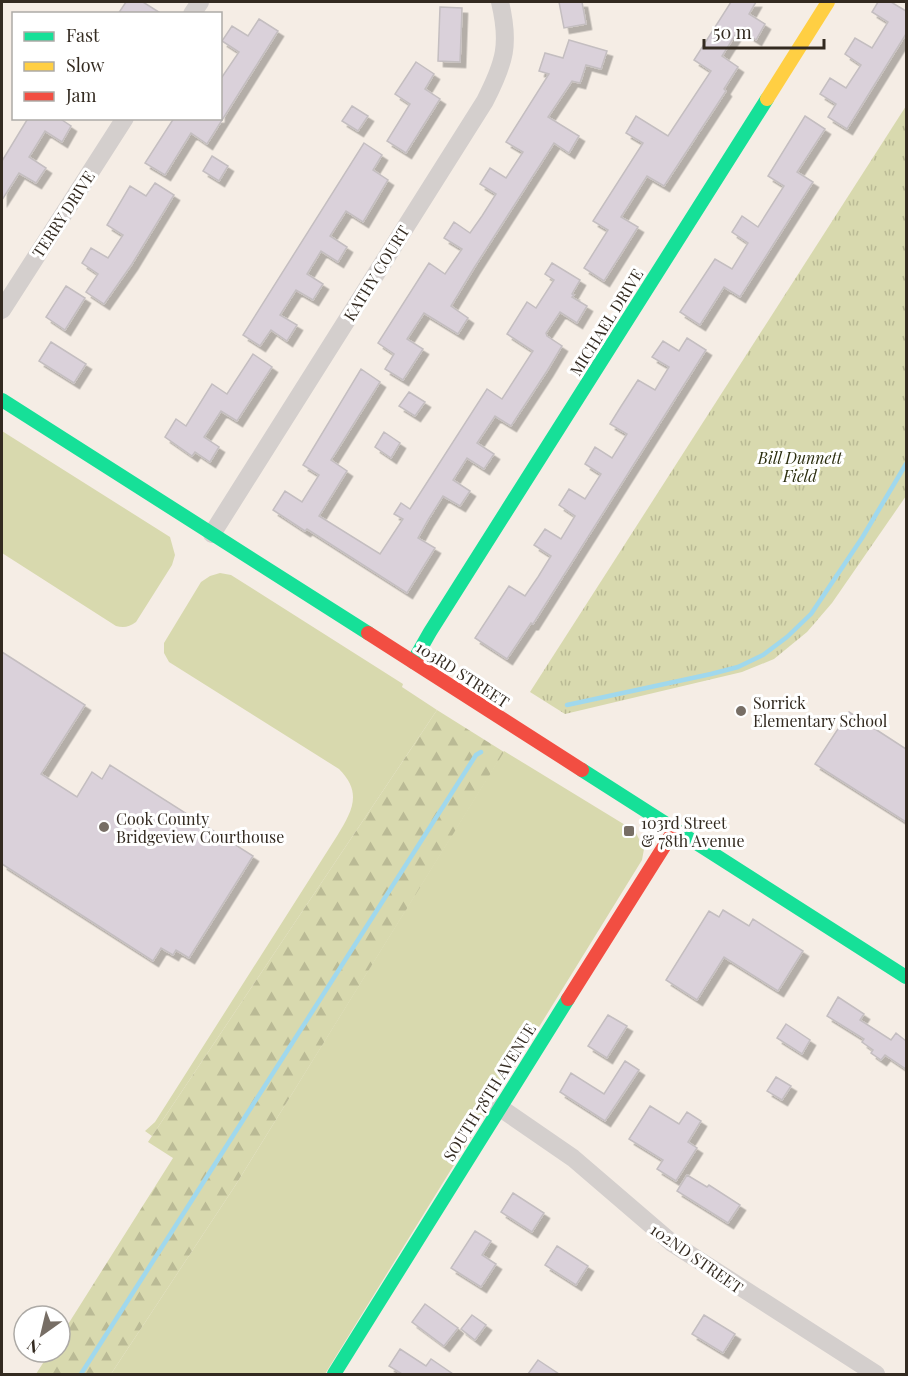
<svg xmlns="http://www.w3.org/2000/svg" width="908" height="1376" viewBox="0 0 908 1376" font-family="'Playfair Display',serif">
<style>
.green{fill:#d8d9ae}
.forest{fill:url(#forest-firs)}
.park{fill:url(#park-tufts)}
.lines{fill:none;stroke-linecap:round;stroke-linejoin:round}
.stream{stroke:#a0d8ed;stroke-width:4.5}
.building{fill:#dad1da;stroke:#c4bec0;stroke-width:1.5;filter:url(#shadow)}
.street{stroke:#d4cfcd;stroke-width:18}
.fast{stroke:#16e098;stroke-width:14}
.slow{stroke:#ffcf43;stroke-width:14}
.jam{stroke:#f24e42;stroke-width:14}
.poi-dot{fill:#776e65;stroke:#fff;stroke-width:2}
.labels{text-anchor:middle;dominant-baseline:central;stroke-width:6;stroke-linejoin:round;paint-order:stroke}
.street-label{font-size:16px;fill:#332a20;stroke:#fff}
.park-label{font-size:16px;font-style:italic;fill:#2a2c0d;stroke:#fff}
.poi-label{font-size:16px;fill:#332a20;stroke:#fff;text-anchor:start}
</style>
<defs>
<pattern id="forest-firs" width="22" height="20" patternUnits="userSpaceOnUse" patternTransform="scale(1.5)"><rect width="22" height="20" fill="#d8d9ae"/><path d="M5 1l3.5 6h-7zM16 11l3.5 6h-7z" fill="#baba95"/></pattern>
<pattern id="park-tufts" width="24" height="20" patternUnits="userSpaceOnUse" patternTransform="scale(1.5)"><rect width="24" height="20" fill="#d8d9ae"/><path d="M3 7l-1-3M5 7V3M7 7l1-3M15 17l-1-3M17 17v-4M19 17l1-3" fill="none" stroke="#baba95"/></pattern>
<filter id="shadow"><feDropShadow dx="5.5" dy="5.5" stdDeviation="0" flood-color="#0004"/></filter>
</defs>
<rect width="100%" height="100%" fill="#f5ede5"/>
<path class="green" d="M2,431L170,537L175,555L172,565L136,622C129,627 124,628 116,626L2,553Z
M220,573L231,575L403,684L402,687L437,710L152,1136L145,1131L155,1122L337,836C352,811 363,793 339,769L169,662L164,653V643L201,582L210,576Z
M504,751L635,831L644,849L642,860L325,1374H111L235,1186Z"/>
<path class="forest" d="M437,710L504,752L235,1186L111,1374H36L50,1352H60V1337L173,1158L148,1142Z"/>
<path class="park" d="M906,106V496L832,603L807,632L774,659L742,672L565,714L530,692Z"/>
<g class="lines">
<path class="stream" d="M567,705L711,674L738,667L763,655L787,637L811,614L862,538L906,464
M81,1374L476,755L481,752"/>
</g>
<path class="building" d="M126,2H143L162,14H118Z
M559,2H582L586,24L564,28Z
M731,2H756L749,14L765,24L756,40L739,29L722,56L738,67L724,89L726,91L664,186L647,176L621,217L638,227L604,281L584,268L608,230L593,221L643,143L626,133L636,116L668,136L711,71L694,60Z
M878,2H891L906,11V34L847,129L828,117L836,104L820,94L830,78L846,88L861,65L845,54L855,38L872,48L888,22L872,12Z
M440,7L462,8L460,62L438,61Z
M259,19L278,31L207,144L191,133L165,175L145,163L174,118H220V80L239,52L222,41L232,26L248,36Z
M569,40L607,51L601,69L586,65L580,83L572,81L548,117L579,136L569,153L554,143L474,268L451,306L468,318L458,334L424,313L407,339L423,349L403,380L385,369L394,354L378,343L429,263L445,274L462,249L444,238L454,222L470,233L482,216L496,194L480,184L490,168L506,178L523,152L506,142L549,74L539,71L545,53L563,58Z
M416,62L434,74L425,89L440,99L406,153L387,141L410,104L395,94Z
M352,106L368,116L358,131L342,121Z
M805,116L825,129L797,172L813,182L740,297L724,287L700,325L680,312L715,259L732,269L748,243L732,232L742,216L758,227L784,186L768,176Z
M26,118H59L71,126L62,142L45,131L29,157L46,168L36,183L19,173L2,200V161L27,120Z
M364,143L382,155L373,170L388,180L363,222L346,211L330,236L347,247L338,262L321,251L307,274L323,284L313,300L296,290L280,315L297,325L287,341L271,330L260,346L243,335Z
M212,156L228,166L219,181L203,171Z
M155,183L174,195L132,264L104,304L86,292L98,274L82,263L91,248L108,258L123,235L107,225L130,186L146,196Z
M552,263L580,280L572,294L574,295L572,297L587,306L577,323L560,312L546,333L547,336L562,346L547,371L511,426L495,416L477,443L494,454L484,469L467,458L453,480L470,491L460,506L443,496L428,520L418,538L435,548L407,593L307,529L305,531L273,510L285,491L302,502L319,475L303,465L361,369L380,382L331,460L347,471L319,516L380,554L403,519L394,514L401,503L410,509L487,389L502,399L533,351L507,334L527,302L536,308L554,280L545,274Z
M66,286L85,298L65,330L46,317Z
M687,338L706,350L533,624L531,623L507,659L475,638L509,586L525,596L538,577L551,556L534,545L545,529L561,539L575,516L559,505L569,489L585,499L601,474L585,464L595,447L612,458L627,434L610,424L620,408L638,380L655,390L669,367L652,357L663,341L679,351Z
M51,342L86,364L74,383L39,361Z
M253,354L272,367L237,421L221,411L204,437L219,447L210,462L195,452L192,456L165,437L176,419L186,426L212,384L227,394Z
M409,392L425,402L415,416L399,406Z
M384,432L400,443L391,458L375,447Z
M2,652L85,705L41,774L77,797L92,772L102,779L110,765L253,856L189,958L176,950L173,955L161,948L153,961L2,864Z
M849,712L906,749V822L815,764Z
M723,910L749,926L753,919L803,951L778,991L724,957L697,1000L666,980L709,911L719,917Z
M838,997L864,1014L860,1020L891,1040L896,1033L906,1041V1069L885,1055L881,1060L871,1053L873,1050L862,1042L864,1039L827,1016Z
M608,1015L627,1026L607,1058L588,1046Z
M786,1024L810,1040L802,1054L777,1038Z
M625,1061L639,1070L605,1121L560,1092L571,1073L604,1094Z
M776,1077L791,1086L782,1100L767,1091Z
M650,1106L679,1124L687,1112L701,1121L688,1142L697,1148L676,1181L657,1169L663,1160L629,1139Z
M687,1175L707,1187L709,1185L740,1205L728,1223L677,1191Z
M513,1193L544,1213L532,1232L501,1212Z
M475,1231L491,1241L482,1255L496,1264L481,1287L451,1268Z
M557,1246L588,1266L576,1285L545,1265Z
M425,1304L458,1328L444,1346L412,1322Z
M472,1315L486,1325L475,1340L461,1329Z
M704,1315L735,1334L723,1353L692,1334Z
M400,1349L426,1366L431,1359L453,1374H402L389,1366Z
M538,1360L559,1374H528Z"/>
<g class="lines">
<path class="street" d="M192,14L200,2
M2,310L125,118
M212,534L485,101C505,62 510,44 500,2
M499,1107L573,1158L672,1243L876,1374"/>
<path class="fast" d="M2,400L368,633
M413,662L430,632L767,99
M582,770L906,977
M334,1374L568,999"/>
<path class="slow" d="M767,99L828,2"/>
<path class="jam" d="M368,633L582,770
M568,999L675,829"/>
</g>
<g class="poi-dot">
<circle cx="741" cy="711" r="6"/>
<circle cx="104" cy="827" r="6"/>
<rect x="623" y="825" width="12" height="12" rx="3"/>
</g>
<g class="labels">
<g class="street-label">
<text transform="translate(63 214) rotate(-57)">TERRY DRIVE</text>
<text transform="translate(376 273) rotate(-58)">KATHY COURT</text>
<text transform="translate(606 322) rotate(-58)">MICHAEL DRIVE</text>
<text transform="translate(463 674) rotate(33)">103RD STREET</text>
<text transform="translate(489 1092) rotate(-58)">SOUTH 78TH AVENUE</text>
<text transform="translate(697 1258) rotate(35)">102ND STREET</text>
</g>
<g class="park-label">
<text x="800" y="457">Bill Dunnett<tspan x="800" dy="18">Field</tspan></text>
</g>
<g class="poi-label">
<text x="753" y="702">Sorrick<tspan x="753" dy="18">Elementary School</tspan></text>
<text x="116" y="818">Cook County<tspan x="116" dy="18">Bridgeview Courthouse</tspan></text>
<text x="641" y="822">103rd Street<tspan x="641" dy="18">&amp; 78th Avenue</tspan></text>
</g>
</g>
<rect width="908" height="1376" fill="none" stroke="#332a20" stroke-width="6"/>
<rect x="12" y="12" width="210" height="108" fill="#ffffff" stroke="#adaaa6" stroke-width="1.5"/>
<rect x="24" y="32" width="30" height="9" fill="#16e098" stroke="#adaaa6" stroke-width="1.5"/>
<text x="66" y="42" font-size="18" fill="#332a20">Fast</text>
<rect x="24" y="62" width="30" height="9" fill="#ffcf43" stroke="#adaaa6" stroke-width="1.5"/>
<text x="66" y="72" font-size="18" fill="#332a20">Slow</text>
<rect x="24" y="92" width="30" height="9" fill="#f24e42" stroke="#adaaa6" stroke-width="1.5"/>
<text x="66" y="102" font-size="18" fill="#332a20">Jam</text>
<g transform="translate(42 1334) rotate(214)"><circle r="28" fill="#ffffff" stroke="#adaaa6" stroke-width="1.5"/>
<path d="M0-4.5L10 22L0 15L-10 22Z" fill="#776e65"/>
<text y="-9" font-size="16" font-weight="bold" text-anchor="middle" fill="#332a20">N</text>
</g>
<path d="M704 39v9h120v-9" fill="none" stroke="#332a20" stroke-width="3"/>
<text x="713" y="39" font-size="18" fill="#332a20" stroke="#ffffff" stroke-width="4.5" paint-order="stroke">50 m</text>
</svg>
